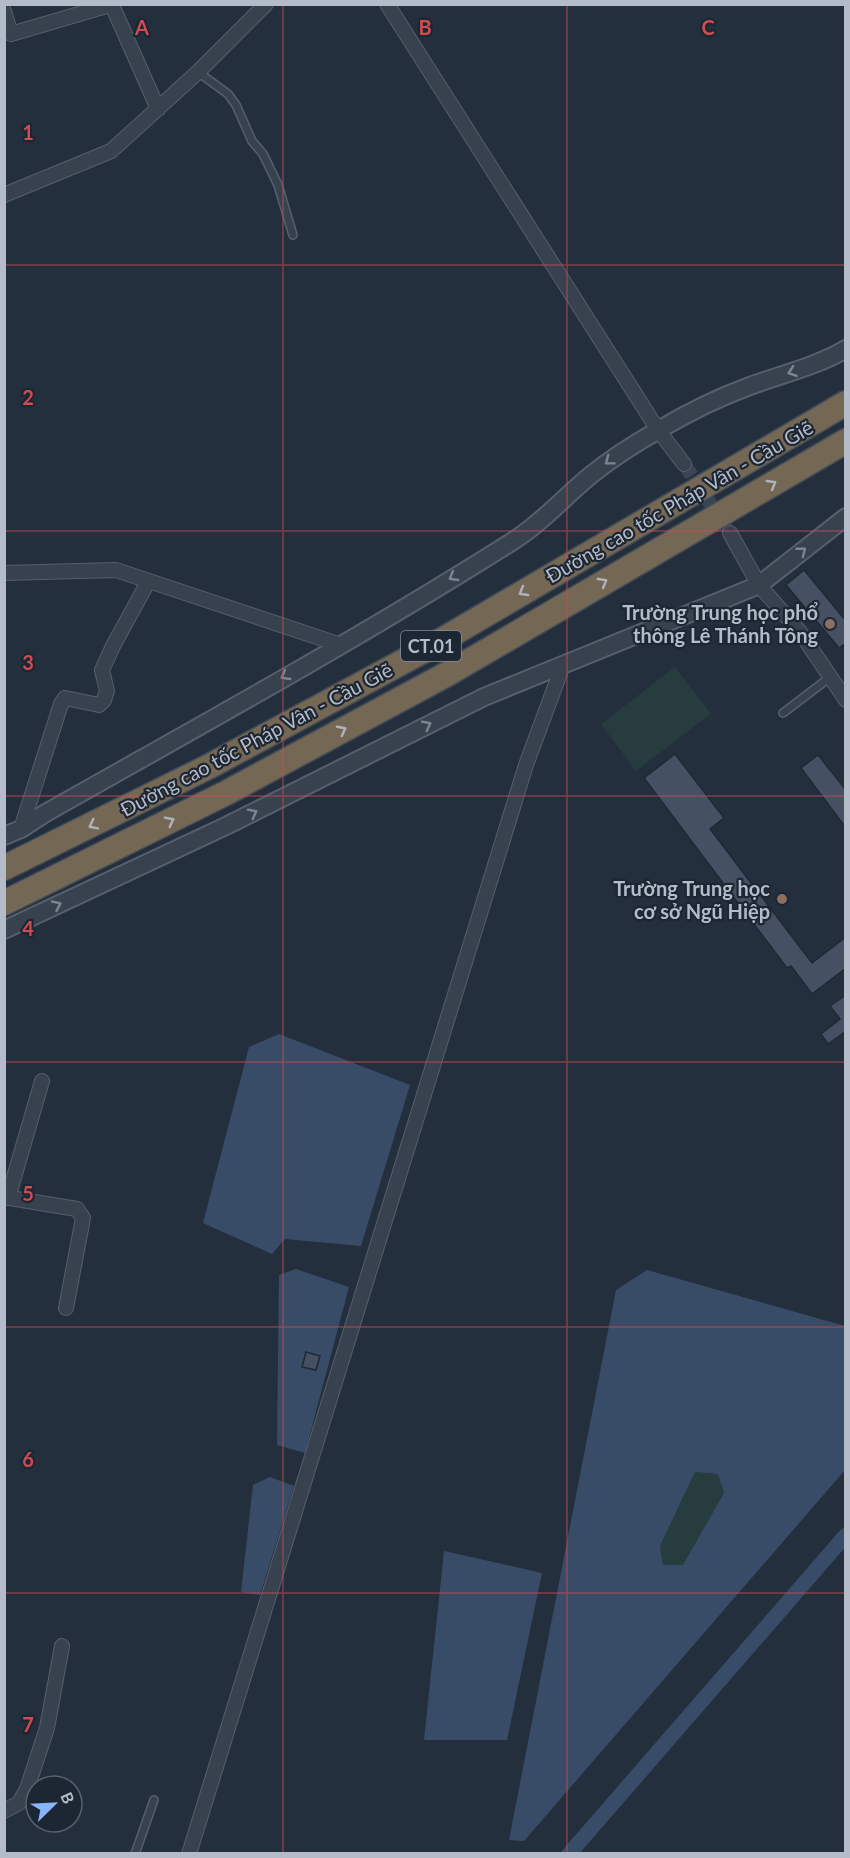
<svg xmlns="http://www.w3.org/2000/svg" width="850" height="1858" viewBox="0 0 850 1858" font-family="Lato,sans-serif">
<style>
.green{fill:#263c3f}
.water{fill:#394c67;fill-rule:evenodd}
.lines{fill:none;stroke-linecap:round;stroke-linejoin:round}
.canal{stroke:#394c67;stroke-width:15}
.building{fill:#455162;stroke:#1f2835;stroke-width:1.5}
.minor-tunnel{stroke:#3a4453;stroke-width:14;stroke-dasharray:14 7;stroke-linecap:butt}
.service-casing{stroke:#565f6c;stroke-width:10}
.minor-casing{stroke:#565f6c;stroke-width:16}
.tertiary-casing{stroke:#565f6c;stroke-width:20}
.motorway-casing{stroke:#434c59;stroke-width:27}
.service{stroke:#38414e;stroke-width:7}
.minor{stroke:#38414e;stroke-width:14}
.tertiary{stroke:#38414e;stroke-width:16}
.motorway{stroke:#746855;stroke-width:24}
.oneway{stroke:#7c8592}
.oneway2{stroke:#aeb4bd}
.grid{fill:none;stroke:#ce4d50;stroke-width:1.5;stroke-opacity:0.55}
.education-dot{fill:#8d6e63;stroke:#1d2633;stroke-width:2}
.labels{text-anchor:middle;dominant-baseline:central;stroke-width:4.5;stroke-linejoin:round;paint-order:stroke}
.shield{fill:#1d2633;stroke:#878f9c;stroke-width:1.5}
.shield-label{font-size:18px;font-weight:bold;fill:#b4bcc9}
.street-label{font-size:20px;fill:#b4bcc9;stroke:#1d2633}
.poi-label{font-size:20px;font-weight:bold;fill:#b4bcc9;stroke:#1d2633;text-anchor:end}
.grid-label{font-size:20px;text-anchor:middle;font-weight:bold;fill:#ce4d50;stroke:#1d2633;stroke-width:4.5;stroke-linejoin:round;paint-order:stroke}
</style>
<rect width="100%" height="100%" fill="#242f3e"/>
<path class="green" d="M675,667L711,714L636,771L601,724Z
M695,1472L718,1474L724,1493L683,1566L663,1565L660,1546Z"/>
<path class="water" d="M279,1034L410,1085L361,1246L285,1239L272,1254L203,1223L249,1047Z
M296,1269L349,1287L305,1453L277,1445L279,1275Z
M647,1270L845,1326V1470L524,1841L509,1840L616,1290ZM695,1472L718,1474L724,1493L683,1565H663L660,1546Z
M270,1477L294,1486L260,1595L241,1592L253,1485Z
M444,1551L542,1573L507,1740H424Z"/>
<g class="lines">
<path class="canal" d="M569,1854L846,1535"/>
</g>
<path class="building" d="M804,570L846,621V643L839,648L786,585Z
M675,754L724,818L710,829L812,963L846,937V968L812,994L791,966L787,968L644,778Z
M818,755L846,790V828L801,768Z
M846,995V1031L828,1044L821,1034L840,1019L830,1006Z
M306,1352L320,1356L316,1370L302,1367Z"/>
<g class="lines">
<path class="minor-tunnel" d="M684,464L730,533"/>
<defs>
<path id="service" d="M198,72L228,94L236,105L252,141L263,154L278,185L293,235
M783,713L829,678
M135,1854L154,1800"/>
<path id="minor" d="M387,4L658,430L684,464
M112,5L158,109
M4,11L11,34L113,4
M4,195L111,151L198,72L266,4
M730,533L759,585L800,632L846,700
M4,573L116,570L341,645
M21,829L61,704L65,698L99,705L104,700L107,691L102,670L113,646L148,582
M4,1197L77,1209L83,1218L66,1308
M8,1198L42,1081
M4,1811L19,1803L27,1789L47,1728L62,1646
M189,1854L526,765L563,665"/>
<path id="tertiary" d="M4,836L21,829L44,814C201,725 360,638 513,541C543,522 564,497 591,475C612,458 634,444 657,431C687,413 717,398 750,386C782,374 815,367 846,349
M4,930L228,825L484,697L759,585L846,517"/>
<path id="motorway" d="M4,868L208,767L432,646L846,403
M4,903L226,793L449,673L846,441"/>
</defs>
<use href="#service" class="service-casing"/>
<use href="#minor" class="minor-casing"/>
<use href="#tertiary" class="tertiary-casing"/>
<use href="#motorway" class="motorway-casing"/>
<use href="#service" class="service"/>
<use href="#minor" class="minor"/>
<use href="#tertiary" class="tertiary"/>
<use href="#motorway" class="motorway"/>
</g>
<defs><path id="oneway-chevron" d="M-2-3.5L2.5 0L-2 3.5" fill="none" stroke-width="1.6" stroke-linecap="round" stroke-linejoin="round" transform="scale(1.5)"/></defs>
<g class="oneway">
<use href="#oneway-chevron" transform="translate(792 372) rotate(161)"/>
<use href="#oneway-chevron" transform="translate(609 461) rotate(143)"/>
<use href="#oneway-chevron" transform="translate(802 551) rotate(-38)"/>
<use href="#oneway-chevron" transform="translate(453 577) rotate(149)"/>
<use href="#oneway-chevron" transform="translate(285 676) rotate(150)"/>
<use href="#oneway-chevron" transform="translate(427 725) rotate(-27)"/>
<use href="#oneway-chevron" transform="translate(253 813) rotate(-27)"/>
<use href="#oneway-chevron" transform="translate(57 905) rotate(-25)"/>
</g>
<g class="oneway2">
<use href="#oneway-chevron" transform="translate(772 484) rotate(-30)"/>
<use href="#oneway-chevron" transform="translate(603 582) rotate(-30)"/>
<use href="#oneway-chevron" transform="translate(523 592) rotate(150)"/>
<use href="#oneway-chevron" transform="translate(342 730) rotate(-28)"/>
<use href="#oneway-chevron" transform="translate(170 821) rotate(-27)"/>
<use href="#oneway-chevron" transform="translate(93 825) rotate(153)"/>
</g>
<path class="grid" d="M283,4V1854M567,4V1854M4,265H846M4,531H846M4,796H846M4,1062H846M4,1327H846M4,1593H846"/>
<g class="education-dot">
<circle cx="830" cy="624" r="6"/>
<circle cx="782" cy="899" r="6"/>
</g>
<g class="labels">
<rect class="shield" x="401" y="631" width="60" height="30" rx="4.5"/>
<g class="shield-label">
<text x="431" y="646">CT.01</text>
</g>
<g class="street-label">
<text transform="translate(679 501) rotate(-30)">Đường cao tốc Pháp Vân - Cầu Giẽ</text>
<text transform="translate(256 739) rotate(-28)">Đường cao tốc Pháp Vân - Cầu Giẽ</text>
</g>
<g class="poi-label">
<text x="818" y="612">Trường Trung học phổ<tspan x="818" dy="23">thông Lê Thánh Tông</tspan></text>
<text x="770" y="888">Trường Trung học<tspan x="770" dy="23">cơ sở Ngũ Hiệp</tspan></text>
</g>
</g>
<g class="grid-label">
<text x="142" y="35">A</text>
<text x="425" y="35">B</text>
<text x="708" y="35">C</text>
<text x="28" y="140">1</text>
<text x="28" y="405">2</text>
<text x="28" y="670">3</text>
<text x="28" y="936">4</text>
<text x="28" y="1201">5</text>
<text x="28" y="1467">6</text>
<text x="28" y="1732">7</text>
</g>
<rect width="850" height="1858" fill="none" stroke="#b4bcc9" stroke-width="12"/>
<g transform="translate(54 1804) rotate(66)"><circle r="28" fill="#1d2633" stroke="#59626f" stroke-width="1.5"/>
<path d="M0-4.5L10 22L0 15L-10 22Z" fill="#8ab4f8"/>
<text y="-9" font-size="16" font-weight="bold" text-anchor="middle" fill="#b4bcc9">B</text>
</g>
</svg>
